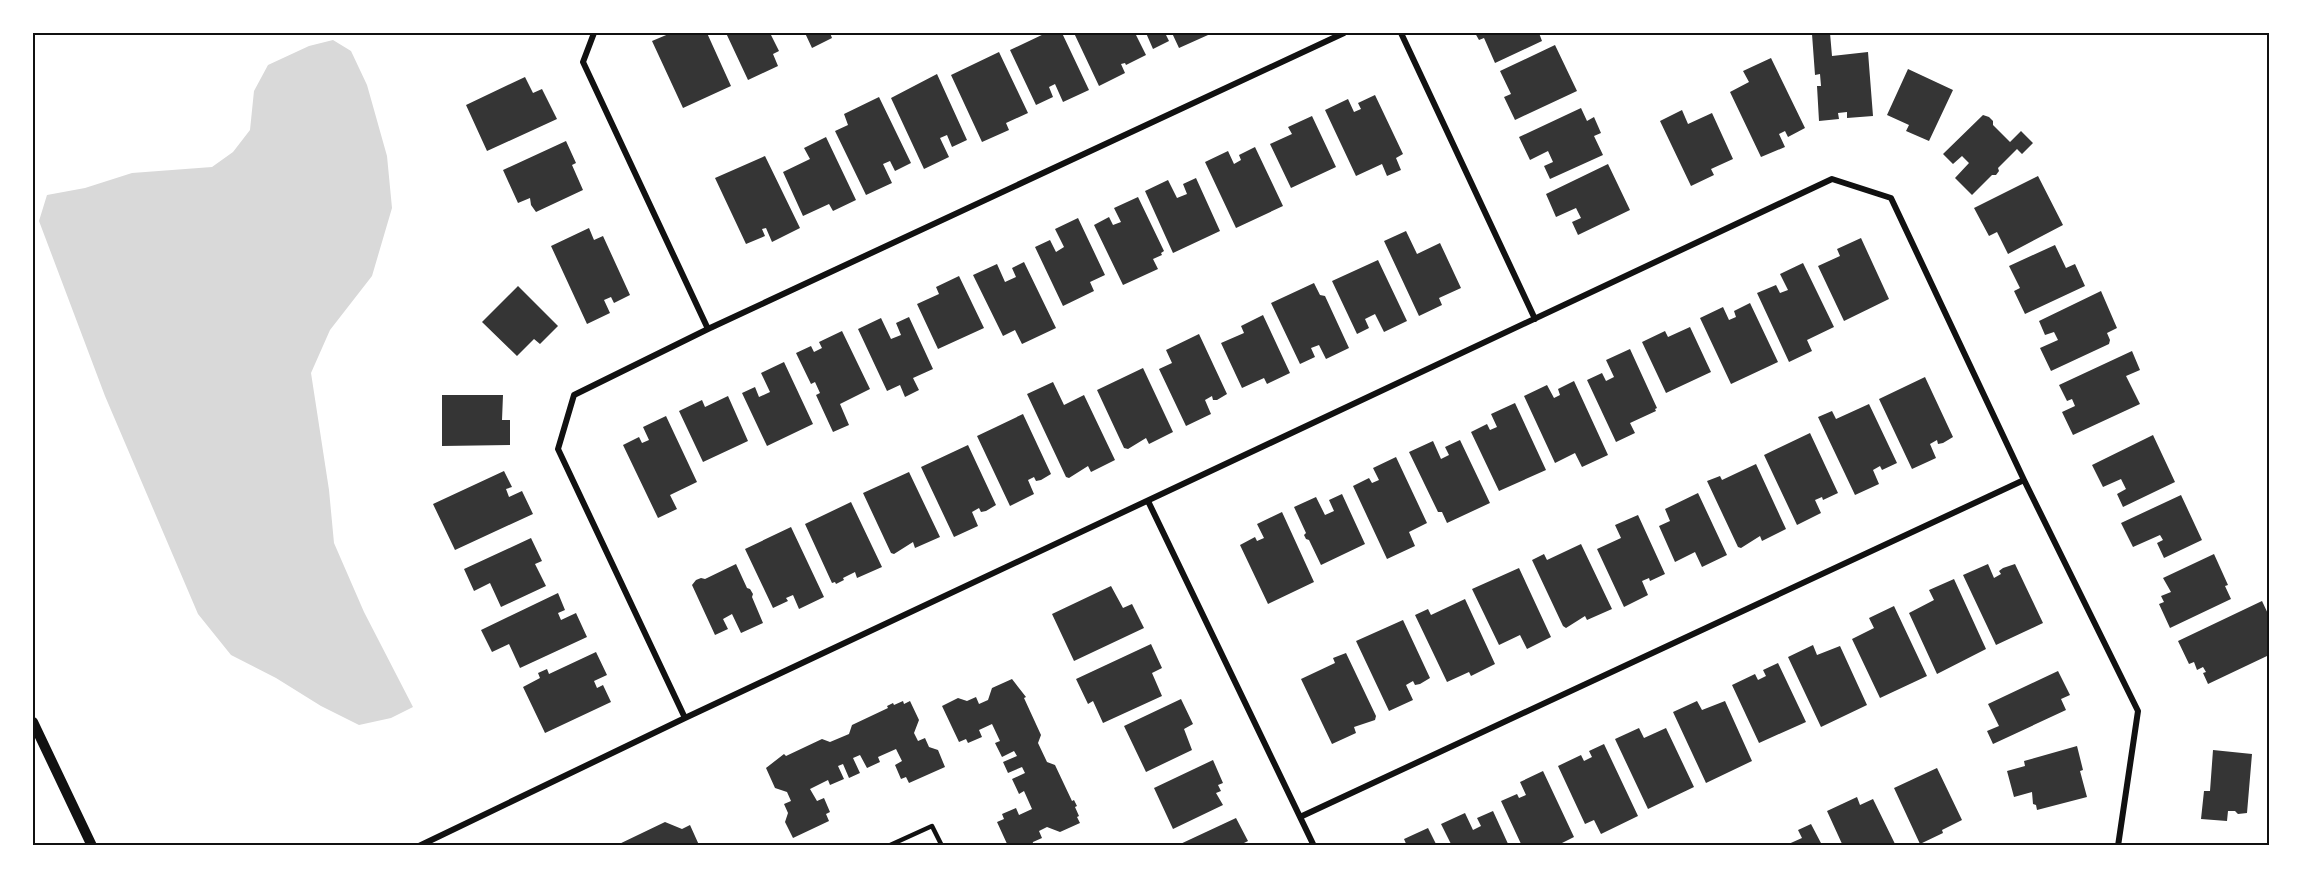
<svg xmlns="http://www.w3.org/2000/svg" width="2303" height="879" viewBox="0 0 2303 879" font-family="'Public Sans',sans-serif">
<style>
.water{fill:#d9d9d9}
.building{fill:#353535}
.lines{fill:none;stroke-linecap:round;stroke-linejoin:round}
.service{stroke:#111;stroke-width:4.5}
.minor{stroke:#111;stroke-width:6}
.tertiary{stroke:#111;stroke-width:10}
.neatline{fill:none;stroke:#111;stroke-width:2}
</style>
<rect width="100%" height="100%" fill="#fff"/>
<path class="water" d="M333,40L351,51L367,85L387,156L392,208L372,276L330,330L311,373L329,490L334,543L364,612L413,707L391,718L359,725L321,706L276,678L231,655L198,614L105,396L39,221L47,195L85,188L132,173L212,167L233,152L250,130L254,91L268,65L309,46Z"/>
<path class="building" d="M671,33H698L699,35L707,33L731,86L683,108L652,41Z
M726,33H770L779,51L773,54L778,66L748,80Z
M805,33H830L832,38L812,48Z
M1046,33H1062L1089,90L1063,102L1055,84L1049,87L1053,97L1036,105L1010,50Z
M1074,33H1135L1146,55L1126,65L1125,63L1121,64L1125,73L1099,86Z
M1146,33H1165L1169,41L1153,49Z
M1172,33H1207L1208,35L1179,48Z
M1475,33H1539L1542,41L1495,63L1484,38L1479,40Z
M1830,33L1832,56L1868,52L1873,116L1847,118V112L1838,113L1839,119L1819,121L1817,86H1821L1820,74L1815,75L1812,34Z
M1555,45L1577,91L1515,120L1504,97L1511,94L1500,71Z
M999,52L1028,113L1006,123L1009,130L982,142L951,75Z
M1771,58L1805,128L1788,137L1785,131L1779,134L1785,147L1761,157L1730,92L1749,82L1743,71Z
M1908,69L1953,90L1929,141L1906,131L1909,125L1887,115Z
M937,74L967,140L952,147L947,135L940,138L949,157L924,169L891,98Z
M525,77L533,93L542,89L557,119L487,151L466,105Z
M1375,95L1403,154L1396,158L1401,170L1387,176L1382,164L1356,176L1325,110L1348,99L1354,112L1361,109L1358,103Z
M879,97L911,163L895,171L890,161L883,164L892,183L866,195L835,131L848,125L844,114Z
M1581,108L1587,121L1594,117L1601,133L1594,136L1603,155L1550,179L1544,166L1553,162L1548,151L1530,160L1519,137Z
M1682,110L1688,124L1712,113L1733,159L1711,169L1714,175L1691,186L1660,121Z
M1983,115L1989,117L1993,121V125L2010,142L2021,131L2033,143L2022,154L2017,149L1998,168L1999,171L1996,175H1992L1972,195L1955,178L1969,163L1962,156L1953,164L1943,154Z
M1312,116L1336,167L1291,188L1270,144L1292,134L1288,127Z
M826,137L856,200L833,211L829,204L803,216L783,172L810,159L804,148Z
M566,141L576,163L572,165L583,190L536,212L531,205L530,198L518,203L503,170Z
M1255,147L1283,206L1236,228L1205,162L1228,151L1234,164L1241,160L1239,155Z
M765,156L800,228L772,242L766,228L762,229L765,236L746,244L715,178Z
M1608,164L1630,210L1578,235L1572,222L1581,218L1576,208L1556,217L1546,194Z
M2038,176L2063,225L2008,254L1997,232L1989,236L1974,208Z
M1196,178L1220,231L1173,253L1145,191L1168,180L1177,198L1187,194L1183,184Z
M1138,197L1164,251L1161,253L1162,255L1153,259L1158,269L1123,285L1094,225L1109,217L1113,225L1121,222L1114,208Z
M1078,218L1105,275L1090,282L1094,291L1063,306L1035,247L1050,240L1056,252L1064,247L1055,229Z
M589,228L594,240L603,236L630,295L614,303L611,297L604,300L610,313L587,324L551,246Z
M1406,231L1417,254L1440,243L1461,288L1439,298L1442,305L1419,316L1384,241Z
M1861,238L1889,299L1844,321L1818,266L1840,256L1837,249Z
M2055,245L2066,268L2075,264L2085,286L2025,314L2014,291L2020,288L2009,266Z
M1378,260L1407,321L1384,332L1375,314L1365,319L1369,328L1357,334L1332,281Z
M1024,262L1056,328L1022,344L1015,330L1003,336L973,275L997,264L1005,282L1016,277L1012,268Z
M1803,263L1834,327L1807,340L1812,351L1789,362L1757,293L1776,285L1780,293L1788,290L1780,274Z
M959,276L984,328L938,349L917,304L939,294L936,287Z
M1314,283L1320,295L1325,296L1349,348L1326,359L1319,345L1311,348L1315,357L1300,364L1271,303Z
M518,286L558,326L540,344L534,339L517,356L482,322Z
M2101,291L2117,328L2107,333L2110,340L2109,344L2051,371L2040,348L2058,340L2054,332L2045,335L2039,321Z
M1750,303L1778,362L1731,384L1700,318L1723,307L1729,320L1736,317L1734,311Z
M1263,315L1290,373L1267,384L1264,378L1242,388L1221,343L1244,333L1241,326Z
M909,317L933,369L913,378L919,390L905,397L900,385L887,391L858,329L881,318L891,339L901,335L896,323Z
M1690,327L1711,372L1666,393L1642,342L1665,331L1668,337Z
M842,331L870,389L840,404L849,425L833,432L816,395L820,393L815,382L811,384L796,353L811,346L814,352L822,348L819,342Z
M1199,334L1227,394L1217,400H1213L1212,396L1205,400L1211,414L1186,426L1159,369L1172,363L1166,350Z
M1630,349L1657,408L1655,409L1656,411L1630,423L1635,433L1616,442L1587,380L1602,373L1606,381L1614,377L1606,360Z
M2132,351L2140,370L2126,376L2140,404L2073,435L2062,412L2075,406L2072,399L2067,401L2059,385Z
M784,362L813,424L767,446L742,393L755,387L759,397L770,392L761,373Z
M1143,368L1173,432L1149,444L1146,438L1128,449L1124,448L1097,390Z
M1925,377L1953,437L1943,443L1938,444L1937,440L1930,444L1936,458L1912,469L1879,399Z
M1574,381L1608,455L1582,467L1575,453L1555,463L1524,396L1547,385L1554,398L1560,395L1558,389Z
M1053,382L1064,405L1084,395L1115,460L1091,472L1088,466L1069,478L1066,477L1027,394Z
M442,395H503L502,420H510V445L442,446Z
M728,396L748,441L703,462L679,411L702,400L705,407Z
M1515,403L1546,470L1499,491L1471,432L1487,424L1490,430L1497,427L1491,414Z
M1869,404L1897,463L1882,470L1880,466L1873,470L1879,484L1855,495L1818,417L1832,411L1836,419Z
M1023,414L1051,474L1041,480L1036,481L1034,477L1028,480L1034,494L1010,506L977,436Z
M666,416L697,482L670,495L677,509L658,518L623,445L639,437L642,443L649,440L643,427Z
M1810,433L1838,493L1823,500L1822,497L1815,500L1821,513L1797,525L1764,455Z
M2153,435L2175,482L2123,507L2117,494L2126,489L2121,479L2103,487L2092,465Z
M1460,440L1490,503L1447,523L1442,512H1438L1409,452L1433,441L1441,459L1449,455L1445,447Z
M968,445L996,505L986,511L981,512L979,508L972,512L978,526L954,537L921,467Z
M1396,457L1427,523L1409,532L1415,546L1387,559L1353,486L1369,478L1372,483L1379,480L1373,468Z
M1756,464L1786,529L1762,541L1760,536L1741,548L1738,547L1707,481L1720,476L1722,480Z
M504,471L512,487L506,489L509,497L522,491L533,514L455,550L433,504Z
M909,472L940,537L915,548L913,542L894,554L891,553L863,493Z
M1698,493L1727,555L1702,567L1695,552L1675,562L1659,526L1670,521L1665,509Z
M1342,494L1365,544L1321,565L1309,540L1306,539L1304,535L1306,533L1294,507L1316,497L1325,515L1334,511L1329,500Z
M2181,495L2202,540L2164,558L2157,543L2163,540L2160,535L2133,547L2121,523Z
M851,502L882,567L857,578L855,572L843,578L844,580L836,584L835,582L832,583L805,524Z
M1282,512L1314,582L1268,604L1240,545L1255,537L1257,541L1264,538L1257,524Z
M1638,515L1665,574L1650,581L1649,578L1642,581L1648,595L1624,607L1597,549L1621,538L1615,525Z
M791,527L824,597L799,609L793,595L786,598L788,601L773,608L745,549Z
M531,538L542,561L535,564L546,586L501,607L490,583L474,591L464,569Z
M1581,544L1612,609L1587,620L1585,616L1566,628L1563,626L1532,560L1544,554L1547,560Z
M2214,554L2228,585L2225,586L2231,599L2170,628L2159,604L2164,602L2161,596L2171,592L2163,578Z
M736,564L747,588L750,589L753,594L752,597L763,623L741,633L732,614L723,619L728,629L715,635L692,585L696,580L701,578L705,579Z
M1988,564L1994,578L2001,574L1999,571L2003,568L2015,564L2043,623L1996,645L1963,575Z
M1519,568L1551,637L1527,649L1520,635L1499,645L1472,589Z
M1954,579L1986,649L1937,674L1909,613L1934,600L1929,590Z
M1111,586L1123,608L1132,604L1144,628L1074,661L1052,614Z
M558,593L565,610L558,613L561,620L576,613L587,637L520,668L509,644L492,652L481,630Z
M1465,599L1495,664L1471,676L1469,672L1447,682L1415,615L1428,609L1431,615Z
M2262,601L2270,618V661L2267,656L2208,684L2203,673L2206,672L2203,667L2197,670L2194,662L2189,664L2178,641Z
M1894,606L1927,676L1880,698L1852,639L1874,628L1869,618Z
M1403,620L1430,678L1420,684L1415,685L1413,681L1406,685L1413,700L1389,711L1356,641Z
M1151,644L1162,668L1152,673L1162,696L1103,723L1093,701L1088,704L1076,679Z
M1813,645L1817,655L1840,646L1867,705L1821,727L1788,657Z
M596,652L607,675L594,681L597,688L603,685L611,702L545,733L523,687L540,678L538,673L547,669L549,674Z
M1346,653L1376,716L1375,720L1354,727L1356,733L1332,744L1301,679L1335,663L1333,658Z
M1778,663L1806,722L1759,743L1732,685L1755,674L1758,680L1766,676L1763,670Z
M2058,671L2070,695L2061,699L2066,710L1993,744L1987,731L1999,726L1988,704Z
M1012,679L1026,697L1024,698L1041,735L1038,743L1047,762L1055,765L1072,801L1074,800L1077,806L1075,807L1079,816L1077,817L1080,823L1060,832L1047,827L1039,831L1042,838L1033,842L1032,846H1008L997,822L1004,819L1002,814L1016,808L1019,815L1032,809L1024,791L1019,794L1012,779L1025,773L1022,767L1008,773L1003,762L1017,756L1014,751L1002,757L995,743L1000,741L992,724L979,730L982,737L968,743L966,739L959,742L942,706L958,698L967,701L976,697L979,704L988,700L992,688Z
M1181,699L1193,724L1184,729L1192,750L1146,772L1124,726Z
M903,701L904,704L910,701L919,720L914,733L918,741L925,738L929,747L938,750L945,767L909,783L906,777L901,779L895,765L902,761L896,749L878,757L880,762L867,768L860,755L853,758L860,773L849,778L843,764L838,766L844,779L830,785L828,780L810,789L817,801L824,798L830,812L826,814L829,821L793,838L785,822L788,813L784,804L791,801L787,792L775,788L766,768L784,754L786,756L822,739L830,742L849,734L852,725L888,708L887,706L893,703L894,705Z
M1697,701L1702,710L1725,701L1752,761L1706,783L1673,712Z
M1639,728L1644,738L1666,728L1694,787L1648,809L1615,739Z
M1604,744L1638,816L1601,834L1594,820L1585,824L1558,766L1581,755L1584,761L1592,757L1589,751Z
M2077,746L2083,770L2080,771L2087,797L2037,810L2036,805L2033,804L2032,792L2014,797L2007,771L2025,766L2024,761Z
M2213,750L2252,754L2247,813L2238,814L2235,811H2228L2227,821L2201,819L2204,791H2210Z
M1213,760L1223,783L1218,785L1221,791L1216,793L1223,805L1173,829L1154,788Z
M1937,768L1962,820L1942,830L1943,833L1920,844L1894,788Z
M1543,771L1574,837L1556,846H1522L1501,801L1517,794L1519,798L1526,795L1520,782Z
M1857,797L1860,805L1873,799L1896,846H1843L1827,811Z
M1493,811L1509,846H1452L1441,824L1465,813L1473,830L1481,826L1477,818Z
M1236,818L1248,841L1244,843L1245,846H1176Z
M665,822L682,829L690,825L699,845L615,846Z
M1811,824L1822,845L1784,846L1802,838L1798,830Z
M1428,828L1437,846H1407L1404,839Z"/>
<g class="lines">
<path class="service" d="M888,846L932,826L942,846"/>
<path class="minor" d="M594,33L583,62L708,329
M1401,33L1535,319
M1148,501L1314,846
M685,718L558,449L574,395L708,329L1344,33
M1300,817L2024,480
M419,846L685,718L1832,179L1891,198L2024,480L2138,711L2118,846"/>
<path class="tertiary" d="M33,722L92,846"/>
</g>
<rect width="2303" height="879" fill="none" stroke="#ffffff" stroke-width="69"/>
<rect x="34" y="34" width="2234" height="810" class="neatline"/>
</svg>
